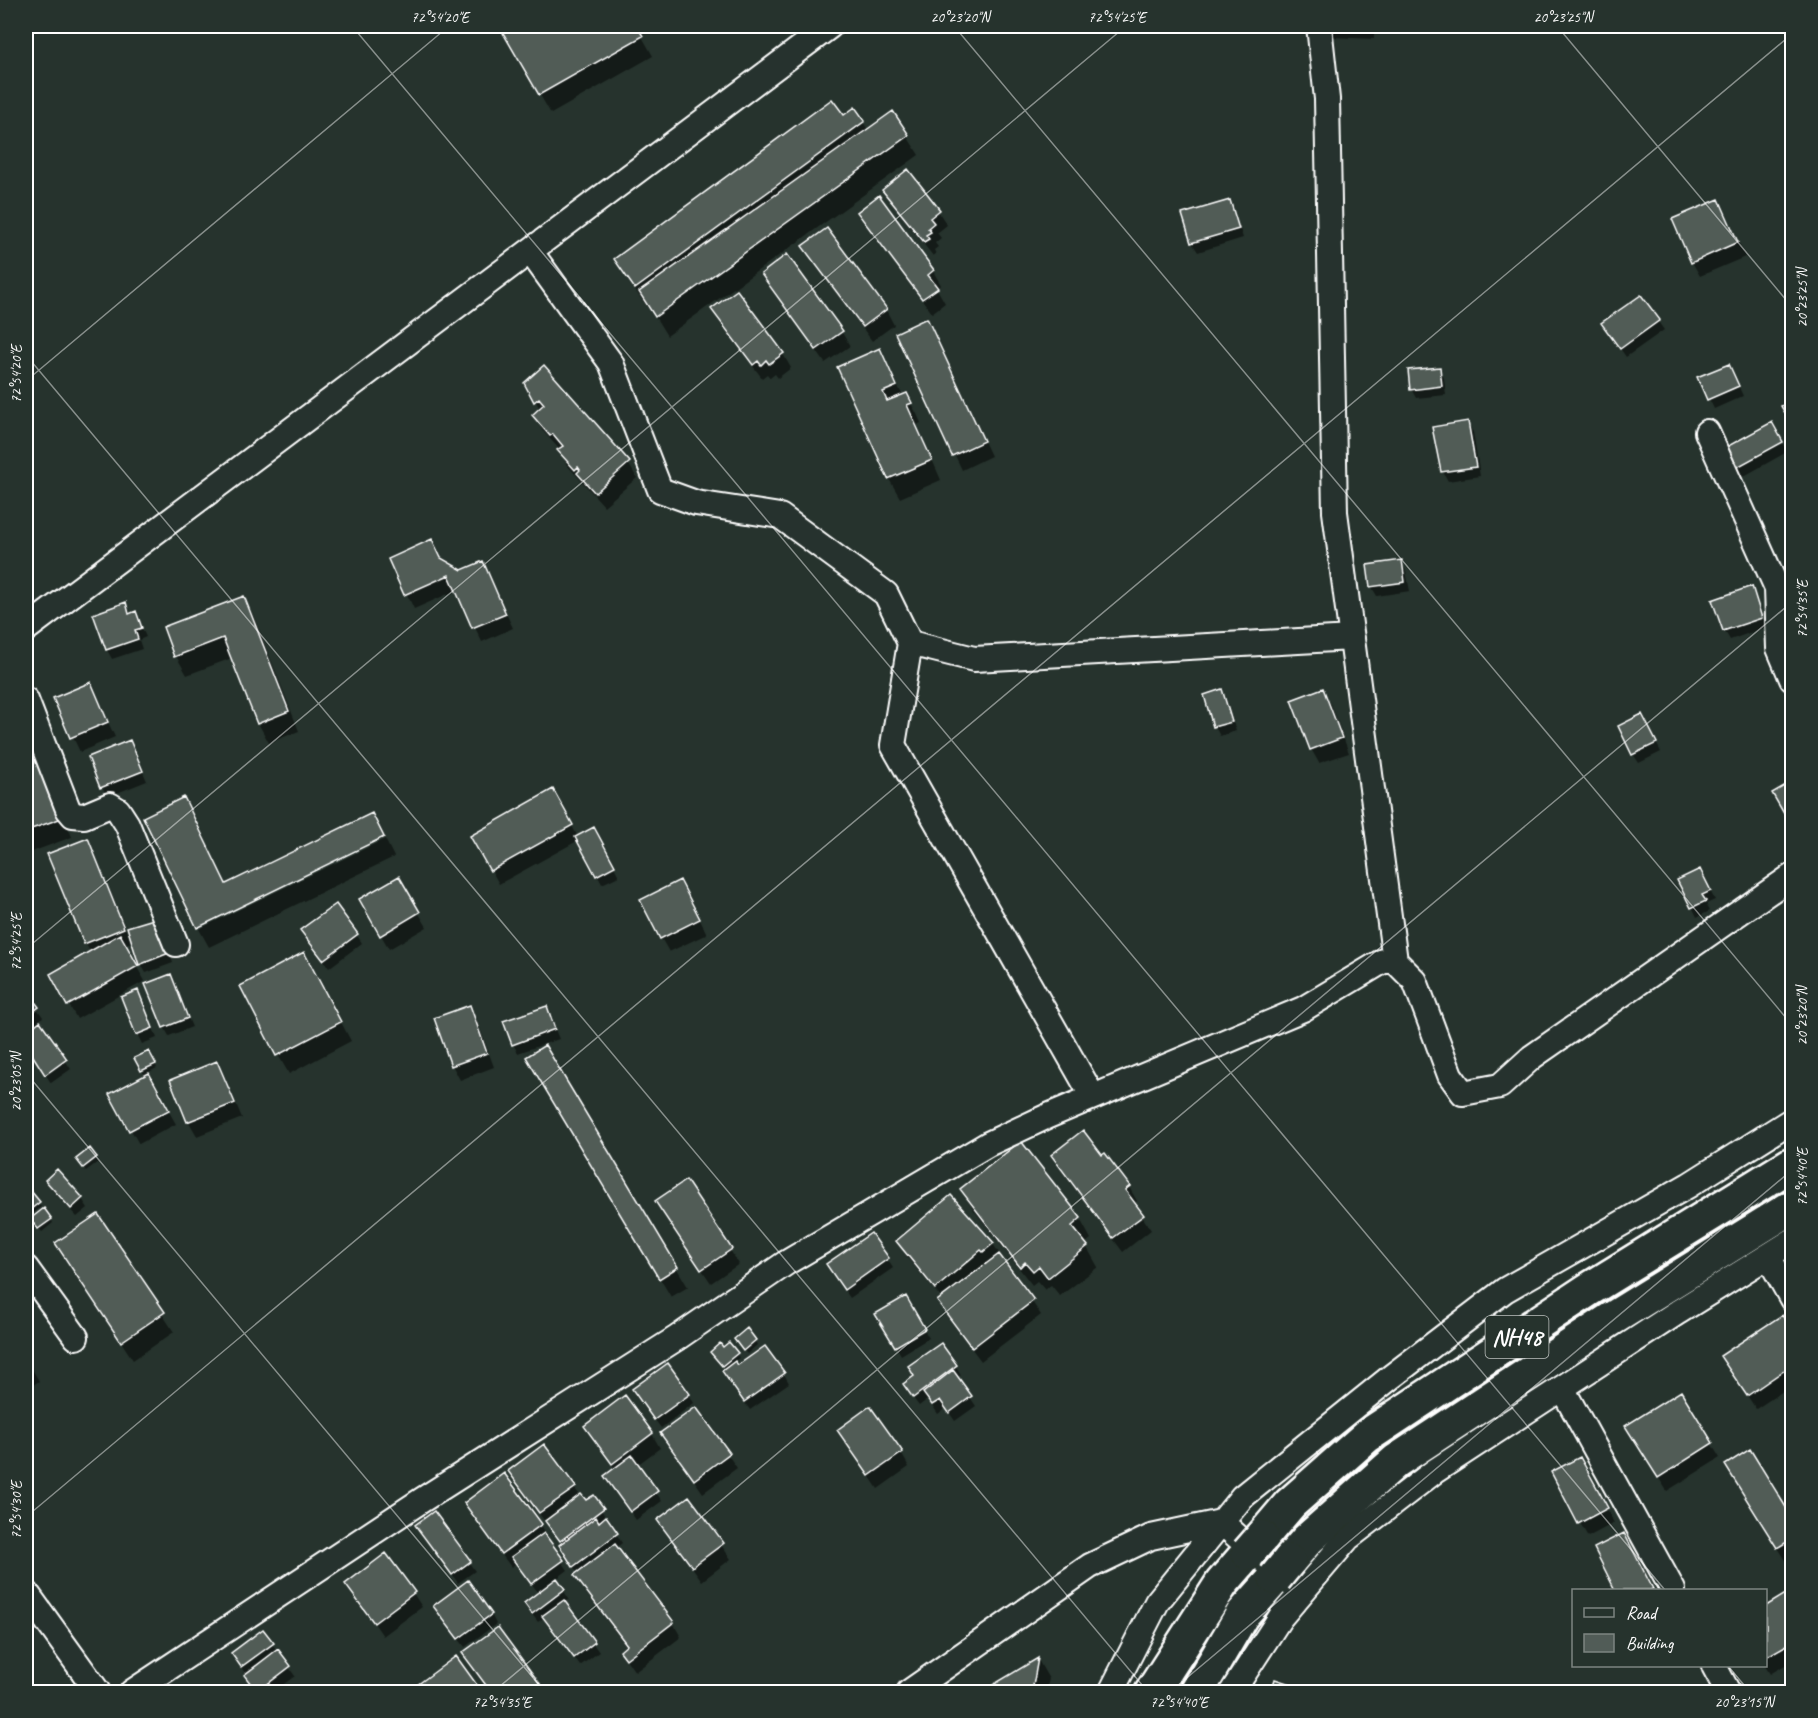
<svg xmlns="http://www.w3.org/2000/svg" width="1818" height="1718" viewBox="0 0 1818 1718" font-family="Caveat,sans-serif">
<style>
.shadow{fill:#0007}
.building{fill:#515c57;stroke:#fff;stroke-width:1.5}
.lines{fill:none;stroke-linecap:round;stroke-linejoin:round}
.minor-casing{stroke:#fff;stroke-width:28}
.highway-casing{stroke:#fff;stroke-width:38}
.minor{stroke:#26332d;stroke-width:24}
.highway{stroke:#26332d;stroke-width:33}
.highway-bridge-casing{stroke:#fff;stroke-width:38;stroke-linecap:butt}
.highway-bridge{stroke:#26332d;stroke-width:33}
.ticks{fill:none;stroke:#fff;stroke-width:1.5;stroke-opacity:0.45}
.labels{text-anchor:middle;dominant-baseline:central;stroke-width:4.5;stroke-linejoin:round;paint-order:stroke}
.shield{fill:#26332d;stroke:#bec2c0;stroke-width:1.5}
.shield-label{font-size:24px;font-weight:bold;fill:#fff}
.neatline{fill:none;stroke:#fff;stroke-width:2}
.ticks-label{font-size:15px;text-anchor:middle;fill:#fff}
</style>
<rect width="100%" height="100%" fill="#26332d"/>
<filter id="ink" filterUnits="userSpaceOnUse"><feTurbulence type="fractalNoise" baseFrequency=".0167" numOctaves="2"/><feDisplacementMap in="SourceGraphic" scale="12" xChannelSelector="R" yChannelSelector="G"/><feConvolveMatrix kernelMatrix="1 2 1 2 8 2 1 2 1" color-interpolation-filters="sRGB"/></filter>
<g filter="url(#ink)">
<path class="shadow" d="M500,26H636L653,56L551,114Z
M1326,26H1374V39L1332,37Z
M854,109L869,131L893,114L919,155L667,336L649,307L648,308L627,279L616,260Z
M884,190L938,211L947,225L937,233L941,238L935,243L938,247L934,250L936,254L933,256L892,204Z
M878,198L933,271L941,285L937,289L945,303L932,313L867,226L859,212Z
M1719,201L1745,257L1700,276L1692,262Z
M1229,202L1234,211L1243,238L1198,252L1192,243L1184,215Z
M826,230L886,310L894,325L872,341L813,261L804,246Z
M763,274L841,331L850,346L825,363Z
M1640,297L1664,330L1626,357L1603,324Z
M713,310L783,354L791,368L778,378L775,374L770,378L767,374L762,378L721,324Z
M897,334H934L991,456L962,470Z
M879,350L903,396L906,395L917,414L921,423L917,425L941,480L900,498L889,479L839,368Z
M1729,365L1743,396L1714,409L1699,378Z
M1439,369L1444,378L1446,395L1416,398L1411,389Z
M526,383L628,463L637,478L604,506L567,465L560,450L542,430L534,415L540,409Z
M1467,423L1473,432L1480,476L1448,481L1443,472Z
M1772,424L1787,452L1737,480L1721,451Z
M432,541L442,561L462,572L482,563L513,628L482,642L457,590L414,609L390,559Z
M1401,561L1406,571L1410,591L1377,596L1371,586Z
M1792,570V609L1778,576Z
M1751,588L1756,597L1766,627L1730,640L1724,630Z
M243,597L254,617L299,731L269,743L258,723L232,658L187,675L176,656Z
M126,604L131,614L135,613L146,637L139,640L142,649L112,659L107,650L95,614Z
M90,684L115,737L80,752L55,699Z
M1322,690L1331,704L1349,753L1319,763L1311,749Z
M1221,691L1226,700L1236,731L1220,736L1215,727L1205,696Z
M26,717L72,837L26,854Z
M1647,725L1661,752L1639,763L1633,754Z
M130,742L147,781L107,797L90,758Z
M1791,784L1792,787V826L1774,793Z
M553,791L578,837L599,838L619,876L602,884L579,840L499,884L472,836Z
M385,839L394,857L209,947L199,929Z
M87,840L95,854L131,942L124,945L145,981L77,1019L52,975L91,953L85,943Z
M398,878L427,927L389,949L361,900Z
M1679,880H1704L1715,900L1706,904L1710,911L1697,917Z
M688,896L707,934L669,952L661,938Z
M129,928L162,929L173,963L146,973L141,964Z
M356,934L362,943L329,968L308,940Z
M315,973L351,1041L289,1074L278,1055Z
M170,976L192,1027L169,1036L164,1027Z
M26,993L43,1017L28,1029L30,1031L40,1023L71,1069L51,1083L26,1044Z
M142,1001L157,1038L142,1044L137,1034Z
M469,1007L477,1021L494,1067L460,1080L452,1065Z
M546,1008L559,1039L518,1053L513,1044Z
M545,1047L688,1287L671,1297L539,1076Z
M149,1053L157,1068L147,1073L176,1124L139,1144L111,1095L145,1076L136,1059Z
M217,1063L225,1077L242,1118L197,1136L189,1122L172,1081Z
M1020,1143L1080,1219L1091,1239L1085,1244L1098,1267L1060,1296L1051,1285L1045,1290L1037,1281L1032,1285L973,1209L961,1189Z
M90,1151L98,1162L86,1171L80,1163Z
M1053,1155H1105L1129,1187L1137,1201L1134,1204L1151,1230L1123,1252L1061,1170Z
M57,1171L82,1199L88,1208L77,1217L52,1190L47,1181Z
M686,1182L739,1264L711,1283L665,1215Z
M31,1193L41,1207L29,1217L26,1212V1198Z
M98,1216L174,1332L133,1360L57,1244Z
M51,1219L53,1223L42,1232L34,1223Z
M974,1221L993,1244L1041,1315L981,1361L947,1316L939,1302L942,1299L906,1256L898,1241Z
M887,1259L893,1268L850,1298L833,1274Z
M905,1298L929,1338L901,1355L877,1314Z
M1781,1317L1792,1334V1385L1756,1409L1731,1371Z
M755,1341L757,1345L747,1354L738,1344Z
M940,1345L956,1366L961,1375L957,1378L976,1406L955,1421L946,1408L938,1414L928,1399L919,1406L910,1394Z
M723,1349L737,1354L739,1358L734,1362L738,1367L784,1374L789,1383L750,1410L729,1381L724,1372L726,1370L714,1356Z
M26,1359L39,1381L26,1390Z
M1680,1393L1720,1458L1667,1491L1635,1441Z
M689,1394L694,1403L661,1428L639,1399Z
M696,1409L737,1468L703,1493L662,1434Z
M585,1426L652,1434L660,1448L637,1465L662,1501L636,1520L606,1477L615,1469Z
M839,1431L901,1453L909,1467L878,1489Z
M1750,1451L1792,1519V1558L1787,1562L1735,1480Z
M510,1472L574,1488L586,1502L593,1497L622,1543L616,1548L673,1623L681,1637L635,1672L621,1652L627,1647L584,1590L576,1575L578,1574L567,1557L562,1544L518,1486Z
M1588,1473L1614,1523L1588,1537L1580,1523Z
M504,1475L541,1525L549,1539L547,1540L568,1570L556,1579L569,1599L564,1603L599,1652L580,1666L545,1617L538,1622L531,1613L526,1604L539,1594L517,1563L511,1567L474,1518L466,1504Z
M689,1499L731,1559L702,1581L659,1521Z
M433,1513L475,1571L458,1583L417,1526Z
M1596,1549H1632L1653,1590H1617Z
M347,1584L413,1593L422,1607L383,1636Z
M1792,1592V1661L1770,1674L1765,1666L1766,1607Z
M491,1614L496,1624L465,1647L440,1615Z
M497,1629L544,1692H490L472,1668L464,1654Z
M263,1631L295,1676L273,1692H257L232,1653Z
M455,1659L480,1692H423L419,1685Z
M1038,1660L1049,1679L1046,1692H984Z"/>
<path class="building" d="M499,26H637L643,36L539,95Z
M1325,26H1369V30L1325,28Z
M832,99L844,115L855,107L865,121L635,289L614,259Z
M893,111L909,135L655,317L639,292Z
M908,169L940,210L930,218L934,223L928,228L931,232L926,235L929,239L924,242L882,190Z
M879,195L934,270L928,275L938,288L922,299L857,212Z
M1719,199L1738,242L1691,263L1672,219Z
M1230,200L1239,229L1191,243L1182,214Z
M827,228L887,309L863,327L802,246Z
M787,254L843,331L816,350L761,274Z
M737,290L784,353L769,364L766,360L761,365L758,361L753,365L711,309Z
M1641,295L1660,320L1620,349L1601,323Z
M927,318L984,441L952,456L895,333Z
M880,348L897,386L883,392L887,401L907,393L912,403L907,405L932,460L888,479L837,367Z
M1729,364L1739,386L1707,400L1697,377Z
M544,365L630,462L595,493L577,473L580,470L578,467L575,470L557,450L563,446L553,434L550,436L532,415L544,404L539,398L534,402L524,383Z
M1440,367L1442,386L1410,390L1408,370Z
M1792,400V425L1781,406Z
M1468,421L1476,467L1441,472L1432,427Z
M1772,422L1783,442L1730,471L1719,451Z
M432,539L441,558L462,570L483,561L506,614L472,628L449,575L404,595L388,559Z
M1402,560L1405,582L1370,587L1367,565Z
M1792,568V599L1787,602L1776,575Z
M1752,586L1762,618L1723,631L1712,600Z
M244,596L289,711L257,724L223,638L174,657L163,627Z
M126,602L129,614L136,611L142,628L135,630L138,639L106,650L93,614Z
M91,682L108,722L70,738L53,698Z
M1323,688L1342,738L1310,750L1291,700Z
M1222,689L1232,722L1213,727L1204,695Z
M1642,714L1657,743L1632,755L1618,726Z
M26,721L62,818L26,831Z
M130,740L143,771L100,788L88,757Z
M1791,782L1792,823L1790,824L1772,793Z
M553,789L573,825L490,871L470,836Z
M184,797L226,884L372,813L384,837L197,928L143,817Z
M594,827L615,866L596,876L575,837Z
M88,838L124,928L84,944L47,854Z
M1700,869L1711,891L1702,895L1706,901L1691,908L1677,880Z
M399,876L420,912L380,936L359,899Z
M680,880L700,919L660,939L640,900Z
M336,904L358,934L323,960L300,930Z
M157,918L169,953L139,965L127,927Z
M120,934L138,966L67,1006L50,974Z
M304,952L341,1022L276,1056L240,986Z
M171,974L188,1018L163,1028L145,984Z
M26,990L39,1007L26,1017Z
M138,990L153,1028L136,1035L121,997Z
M470,1005L487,1053L451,1066L434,1018Z
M547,1006L555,1029L512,1045L503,1021Z
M40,1021L67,1059L45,1075L26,1045V1032Z
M545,1045L678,1267L659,1279L526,1057Z
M149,1051L156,1064L141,1071L134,1058Z
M217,1061L235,1103L187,1122L170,1080Z
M149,1073L169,1110L129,1131L109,1094Z
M1083,1130L1102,1155L1105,1153L1130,1186L1125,1190L1144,1215L1113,1238L1051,1155Z
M1021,1141L1081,1218L1072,1226L1088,1246L1048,1278L1039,1266L1033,1271L1025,1262L1020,1267L960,1189Z
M90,1148L97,1157L83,1168L76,1159Z
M57,1169L83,1198L71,1209L45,1180Z
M686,1180L732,1249L701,1270L655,1201Z
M31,1191L40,1202L26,1213V1196Z
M951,1195L994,1243L983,1252L981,1250L935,1289L896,1241Z
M44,1208L52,1219L38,1229L30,1219Z
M98,1214L165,1312L121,1342L55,1243Z
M871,1233L889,1258L844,1290L826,1264Z
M999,1254L1034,1300L972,1348L937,1301Z
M906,1296L925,1329L895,1347L875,1314Z
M1782,1315L1792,1331V1365L1747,1396L1720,1356Z
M747,1328L756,1340L743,1351L734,1339Z
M729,1342L738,1353L722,1366L710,1352L720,1343L723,1347Z
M941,1343L957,1365L913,1398L903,1384L914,1376L908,1366Z
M765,1346L785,1373L744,1402L722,1371L735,1361L738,1365Z
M668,1363L690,1394L654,1420L632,1389Z
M953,1370L972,1396L949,1413L940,1400L932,1405L923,1393Z
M1681,1391L1713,1443L1658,1478L1625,1426Z
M625,1395L653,1433L612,1464L584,1426Z
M870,1406L903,1452L869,1476L837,1430Z
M696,1407L730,1453L694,1480L660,1433Z
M544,1444L576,1487L539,1513L508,1471Z
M1750,1449L1792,1517V1539L1777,1548L1725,1465Z
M632,1455L658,1491L630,1512L604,1476Z
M1580,1457L1608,1508L1578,1524L1551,1472Z
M504,1473L542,1524L501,1554L464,1503Z
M581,1494L586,1500L594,1495L604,1508L560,1541L545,1521Z
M689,1496L724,1543L692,1567L657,1520Z
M434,1511L471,1561L452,1575L415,1525Z
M606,1516L618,1533L573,1567L559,1545L596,1517L599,1522Z
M544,1533L564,1560L531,1584L511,1557Z
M1624,1533L1653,1589L1650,1590H1615L1594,1548Z
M615,1544L674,1622L626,1659L620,1651L627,1645L574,1575Z
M386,1553L415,1592L374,1623L345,1584Z
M557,1578L565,1589L532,1614L524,1603Z
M468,1580L492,1614L458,1639L433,1606Z
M1792,1590V1642L1766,1657V1606Z
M564,1600L595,1642L574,1658L542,1616Z
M498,1627L546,1692H491L462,1653Z
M263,1629L274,1643L241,1667L231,1653Z
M278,1649L291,1666L257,1692L244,1675Z
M456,1656L482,1692H423L417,1685Z
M1038,1658L1032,1692H981Z
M1275,1679L1309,1690L1308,1692H1271Z"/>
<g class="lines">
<defs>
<path id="minor" d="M1319,26L1327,99L1335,512L1395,961
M530,251L611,363L660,490L696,503L780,516L886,594L910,643L893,745L1093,1097
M1707,432L1777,588L1779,648L1792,679
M26,629L830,26
M910,643L974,659L1352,638
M26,700L68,809L73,815L84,816L110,805L118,810L127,824L176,944
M1768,1256L1792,1299
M26,1268L76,1337
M1562,1388L1673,1590
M26,1592L98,1692
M1714,1666L1728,1692
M132,1692L422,1500L677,1338L786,1263L988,1144L1048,1116L1303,1009L1383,961H1395L1415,981L1450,1075L1463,1093L1500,1086L1532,1057L1792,876
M909,1692L1090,1566L1151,1537L1221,1522L1291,1584
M1111,1692L1157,1602L1242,1497L1391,1377L1505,1290L1689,1185L1792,1120
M1232,1692L1280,1618L1348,1538L1435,1471L1678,1312L1792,1241"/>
<path id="highway" d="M1262,1537L1290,1504L1367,1436L1588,1290L1792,1164
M1289,1561L1307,1540L1396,1461L1610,1320L1792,1207
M1152,1692L1222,1583L1248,1553
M1197,1692L1242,1615L1275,1578"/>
</defs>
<use href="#minor" class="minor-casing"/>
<use href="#highway" class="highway-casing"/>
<use href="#minor" class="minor"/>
<use href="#highway" class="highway"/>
<defs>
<path id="highway-bridge" d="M1248,1553L1262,1537
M1275,1578L1289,1561"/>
</defs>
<use href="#highway-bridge" class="highway-bridge-casing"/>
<use href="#highway-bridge" class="highway-bridge"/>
</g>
</g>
<path class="ticks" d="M352,26L1665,1590M954,26L1792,1025M1557,26L1792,307M26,355L1148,1692M26,381L449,26M26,949L1126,26M26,1073L545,1692M26,1517L1792,34M1728,1666L1750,1692M493,1692L1792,602M1170,1692L1792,1170"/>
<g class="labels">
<rect class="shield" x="1485.5" y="1316" width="63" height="42" rx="4.5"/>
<g class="shield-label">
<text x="1517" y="1337">NH48</text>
</g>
</g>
<rect width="1818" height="1718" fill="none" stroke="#26332d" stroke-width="66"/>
<rect x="1572" y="1589" width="195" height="78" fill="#26332d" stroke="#7d8581" stroke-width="1.5"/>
<rect x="1584" y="1608" width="30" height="9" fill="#26332d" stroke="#7d8581" stroke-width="1.5"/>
<text x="1626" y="1619" font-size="18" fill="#ffffff">Road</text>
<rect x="1584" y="1634" width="30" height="18" fill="#515c57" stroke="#7d8581" stroke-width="1.5"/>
<text x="1626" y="1649" font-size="18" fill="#ffffff">Building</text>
<rect x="33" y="33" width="1752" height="1652" class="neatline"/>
<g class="ticks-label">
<text x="440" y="22">72°54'20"E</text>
<text x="960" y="22">20°23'20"N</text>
<text x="1117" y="22">72°54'25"E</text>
<text x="1563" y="22">20°23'25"N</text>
<text transform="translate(1802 298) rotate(-90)" y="5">20°23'25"N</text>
<text transform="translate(16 374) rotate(-90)" y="5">72°54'20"E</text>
<text transform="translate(1802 609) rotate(-90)" y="5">72°54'35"E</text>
<text transform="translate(16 942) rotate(-90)" y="5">72°54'25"E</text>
<text transform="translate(1802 1016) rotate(-90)" y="5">20°23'20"N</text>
<text transform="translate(16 1082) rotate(-90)" y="5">20°23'05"N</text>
<text transform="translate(1802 1177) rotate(-90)" y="5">72°54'40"E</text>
<text transform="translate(16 1510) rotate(-90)" y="5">72°54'30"E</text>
<text x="502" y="1707">72°54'35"E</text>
<text x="1179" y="1707">72°54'40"E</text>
<text x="1744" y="1707">20°23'15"N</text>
</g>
</svg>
